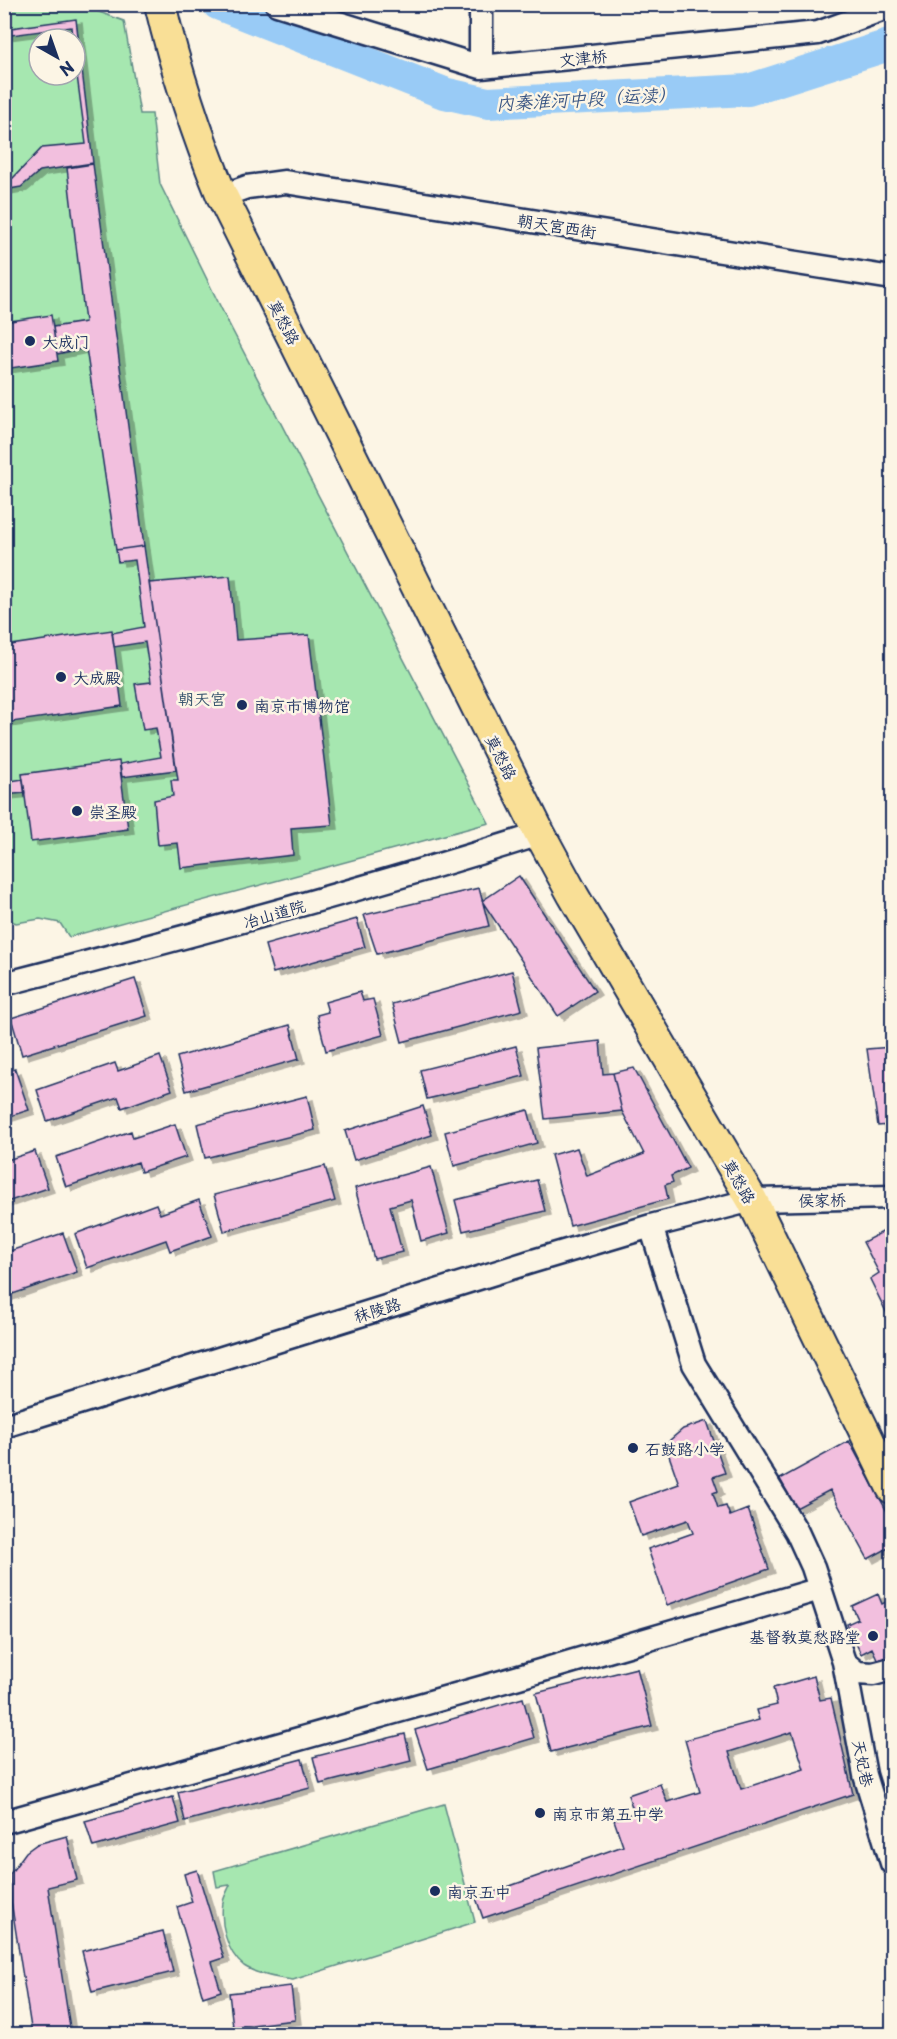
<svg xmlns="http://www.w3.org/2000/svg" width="897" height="2039" viewBox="0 0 897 2039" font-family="'Playpen Sans','LXGW WenKai TC',sans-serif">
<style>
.green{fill:#a6e7b0;stroke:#608b87;stroke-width:1.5;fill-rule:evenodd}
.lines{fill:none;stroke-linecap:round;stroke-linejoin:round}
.river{stroke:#99cbf6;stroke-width:32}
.building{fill:#f2bfde;stroke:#1b2f5e;stroke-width:1.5;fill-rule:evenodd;filter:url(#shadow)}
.minor-casing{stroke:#1b2f5e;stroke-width:27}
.major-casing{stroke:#1b2f5e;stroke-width:34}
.minor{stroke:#fcf5e5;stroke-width:22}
.major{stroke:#f9df96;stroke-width:30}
.poi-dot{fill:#1b2f5e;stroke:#fcf5e5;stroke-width:2}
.labels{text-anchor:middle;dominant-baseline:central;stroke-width:5;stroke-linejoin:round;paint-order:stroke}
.street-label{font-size:16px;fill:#1b2f5e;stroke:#fcf5e5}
.poi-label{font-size:16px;fill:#1b2f5e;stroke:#fcf5e5;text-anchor:start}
.park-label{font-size:16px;fill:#37546e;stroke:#fcf5e5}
.water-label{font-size:18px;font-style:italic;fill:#3a5684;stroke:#fcf5e5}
</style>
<defs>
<filter id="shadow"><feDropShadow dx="6" dy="4" stdDeviation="0" flood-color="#0004"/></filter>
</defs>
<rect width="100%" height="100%" fill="#fcf5e5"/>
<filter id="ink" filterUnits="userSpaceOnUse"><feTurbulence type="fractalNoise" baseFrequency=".0167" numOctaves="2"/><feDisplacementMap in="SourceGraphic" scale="12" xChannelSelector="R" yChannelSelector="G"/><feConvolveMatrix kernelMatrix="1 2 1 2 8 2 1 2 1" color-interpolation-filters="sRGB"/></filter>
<g filter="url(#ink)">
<path class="green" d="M4,5H73L88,8L124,21L140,114H152L160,184L227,320L489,823L69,937L60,923L40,919L16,923L5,918ZM39,39H75V75H39Z
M444,1804L475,1922L293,1980C277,1978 258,1975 244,1966C226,1952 220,1923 223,1902C224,1896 228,1890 230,1885L217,1887L214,1871Z"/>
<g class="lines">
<path class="river" d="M218,4L444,93L488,103L748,90L892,44"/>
</g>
<path class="building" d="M76,19L93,163L40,171L21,187L4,190V180L13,178L42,148L86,144L75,60V39H72L71,27L4,36V29Z
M93,164L144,546L116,550L86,348L57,354L53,327L85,322L67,168Z
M51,315L58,361L4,369V322Z
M144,546L176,770L122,777L120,764L161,757L156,728L143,730L135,684L151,682L145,642L114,647L112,633L144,627L135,560L118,562L116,550Z
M230,576L236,640L309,635L332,825L291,828L293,855L181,868L178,843L158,845L154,800L173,796L171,780H178L149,583Z
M112,630L122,706L5,723L4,646Z
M119,761L128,829L31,842L22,774Z
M23,779L25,793L4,795V782Z
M519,876L595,991L558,1016L482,901Z
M479,888L489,926L377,954L364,915Z
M357,919L365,947L273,973L265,945Z
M512,971L522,1010L402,1042L392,1004Z
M135,979L147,1016L22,1055L11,1018Z
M360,992L363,1001L373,999L383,1035L326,1051L317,1015L328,1012L325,1002Z
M290,1025L299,1059L186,1091L177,1057Z
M600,1041L603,1074L613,1073L622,1111L545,1119L536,1048Z
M516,1046L524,1076L427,1099L420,1070Z
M892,1047V1145L889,1125L878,1126L867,1049Z
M160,1056L172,1090L122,1108L118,1097L47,1121L37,1090L115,1063L118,1071Z
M634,1068L688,1168L671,1176L673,1182L665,1185L668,1199L570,1226L551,1155L577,1148L587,1176L644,1154L622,1111L613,1073Z
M15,1069L29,1110L4,1118V1072Z
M307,1096L315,1130L205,1158L197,1124Z
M423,1106L432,1135L354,1160L345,1131Z
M528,1110L537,1143L454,1166L445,1132Z
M175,1124L186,1157L141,1172L138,1162L66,1187L56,1157L131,1131L133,1138Z
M35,1151L48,1188L4,1203V1161Z
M325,1166L335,1201L224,1231L214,1195Z
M431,1167L449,1233L421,1241L411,1200L390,1206L402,1252L374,1259L355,1188Z
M537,1180L545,1211L463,1231L455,1200Z
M199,1200L212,1236L170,1251L166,1240L87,1268L75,1234L156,1204L160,1214Z
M892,1227V1324L870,1279L879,1273L863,1242Z
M63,1233L77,1272L4,1297V1253Z
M707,1421L725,1473L713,1477L718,1491L713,1493L718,1508L726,1506L730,1516L748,1509L769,1569L667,1605L648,1549L693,1533L688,1520L641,1536L629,1502L679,1484L666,1447L670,1440L683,1429Z
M849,1441L892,1521V1546L868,1559L830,1490L796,1508L780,1479Z
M878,1594L882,1604L892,1599V1657L879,1663L872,1648L861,1654L847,1624L858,1619L852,1606Z
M637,1668L652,1726L551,1752L536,1693Z
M814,1676L820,1700L831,1698L853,1794L483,1918L476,1898L623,1846L614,1820L634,1813L628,1795L660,1784L667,1802L700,1792L685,1740L759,1720L756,1710L777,1705L773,1688ZM792,1732L804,1769L741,1789L729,1752Z
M523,1698L534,1738L428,1769L415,1730Z
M405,1734L411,1761L320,1784L313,1757Z
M302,1759L310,1788L185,1821L178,1792Z
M173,1797L180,1823L93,1847L85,1821Z
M67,1836L77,1880L48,1887L71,2034H32L11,1901L10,1874L26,1852L37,1844Z
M197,1870L224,1958L212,1962L221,1991L203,1997L177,1907L192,1902L184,1874Z
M163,1931L173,1972L92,1992L82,1951Z
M291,1986L295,2020L233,2027L229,1993Z
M409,2031L410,2034H384Z"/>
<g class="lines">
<defs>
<path id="minor" d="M277,4L481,67L818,33L892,6
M481,67V4
M222,196L247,187L285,182L892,278
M4,984C184,938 363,890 540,834
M651,1226L694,1364L797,1532L813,1567L844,1662L857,1673L873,1674L892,1669
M4,1426L530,1262L651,1226L752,1200L892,1197
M844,1662L865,1775L892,1863
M4,1822L519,1677L820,1589"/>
<path id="major" d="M160,4C176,71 196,133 222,196L540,834L573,895L752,1200L892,1488"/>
</defs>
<use href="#minor" class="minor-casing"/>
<use href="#major" class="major-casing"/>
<use href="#minor" class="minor"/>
<use href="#major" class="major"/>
</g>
</g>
<g class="poi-dot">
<circle cx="30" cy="341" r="6"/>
<circle cx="61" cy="677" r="6"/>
<circle cx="242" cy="705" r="6"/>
<circle cx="77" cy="811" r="6"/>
<circle cx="633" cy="1448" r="6"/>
<circle cx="873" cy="1636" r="6"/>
<circle cx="540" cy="1813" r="6"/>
<circle cx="435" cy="1891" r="6"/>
</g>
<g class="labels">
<g class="street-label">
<text transform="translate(583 57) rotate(-6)">文津桥</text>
<text transform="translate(557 225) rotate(9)">朝天宫西街</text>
<text transform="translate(285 322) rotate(63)">莫愁路</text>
<text transform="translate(502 757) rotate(63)">莫愁路</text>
<text transform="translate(274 913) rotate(-16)">冶山道院</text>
<text transform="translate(740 1181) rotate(60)">莫愁路</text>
<text transform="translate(822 1199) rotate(-1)">侯家桥</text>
<text transform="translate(377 1309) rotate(-17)">秣陵路</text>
<text transform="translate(864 1763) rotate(78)">天妃巷</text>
</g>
<g class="poi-label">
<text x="42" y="341">大成门</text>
<text x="73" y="677">大成殿</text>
<text x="254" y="705">南京市博物馆</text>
<text x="89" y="811">崇圣殿</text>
<text x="645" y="1448">石鼓路小学</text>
<text x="861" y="1636" text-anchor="end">基督教莫愁路堂</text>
<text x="552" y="1813">南京市第五中学</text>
<text x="447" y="1891">南京五中</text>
</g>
<g class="park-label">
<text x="202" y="698">朝天宫</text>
</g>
<g class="water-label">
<text transform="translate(586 98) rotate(-3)">内秦淮河中段（运渎）</text>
</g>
</g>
<rect width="897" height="2039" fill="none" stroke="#fcf5e5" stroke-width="24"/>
<rect x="12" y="12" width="873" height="2015" fill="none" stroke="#1b2f5e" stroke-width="2" filter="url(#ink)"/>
<g transform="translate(57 57) rotate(140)"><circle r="28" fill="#fcf5e5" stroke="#a2a6af" stroke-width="1.5"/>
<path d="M0-4.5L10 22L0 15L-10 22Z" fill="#1b2f5e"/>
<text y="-9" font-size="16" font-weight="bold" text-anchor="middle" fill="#1b2f5e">N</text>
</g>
</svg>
